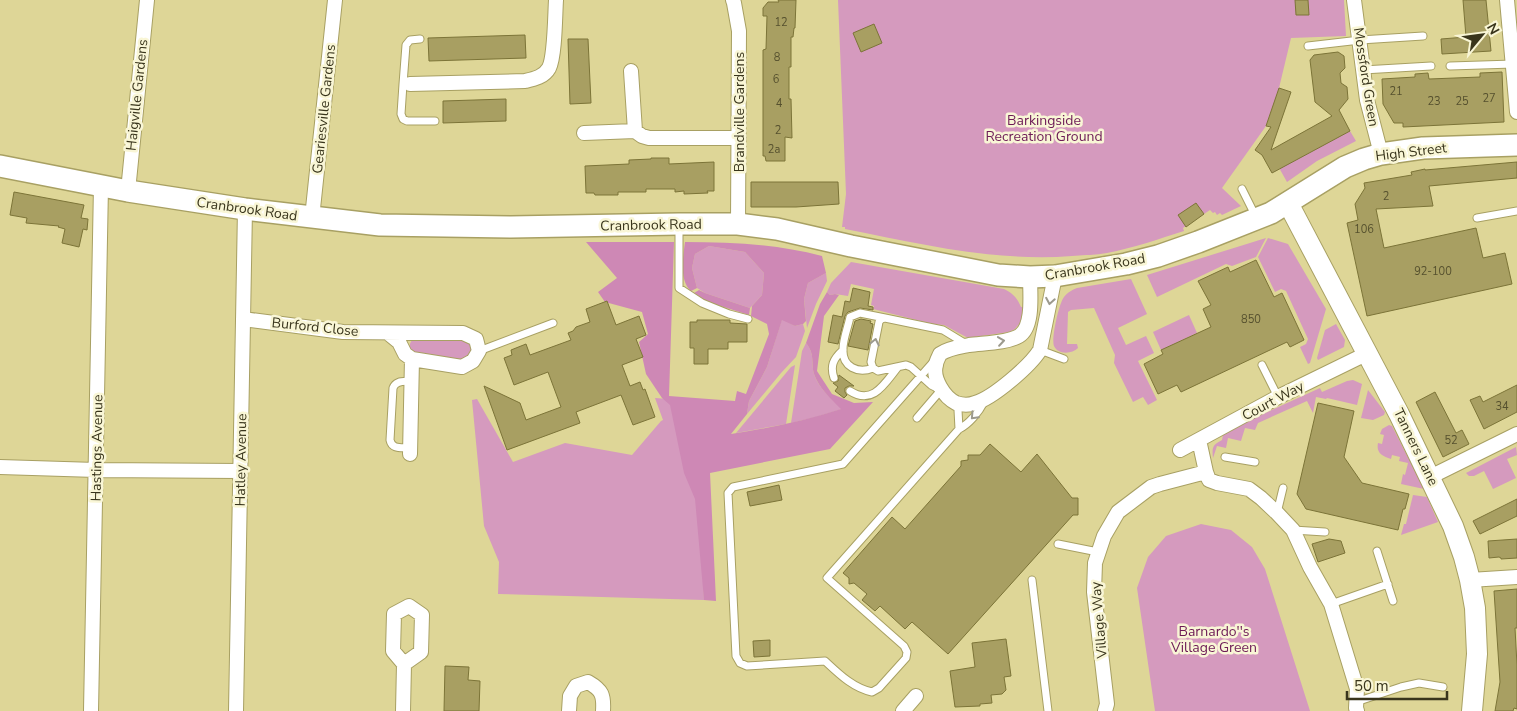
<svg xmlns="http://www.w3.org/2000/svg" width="1517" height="711" viewBox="0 0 1517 711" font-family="'Nunito Sans',sans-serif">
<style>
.green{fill:#d59abe}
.forest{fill:#ce88b5}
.building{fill:#a89f62;stroke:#7c7438}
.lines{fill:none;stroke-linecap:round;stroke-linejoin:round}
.lane-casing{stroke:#a8a063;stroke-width:9}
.street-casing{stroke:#a8a063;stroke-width:16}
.secondary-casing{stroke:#a8a063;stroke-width:22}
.primary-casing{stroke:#a8a063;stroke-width:24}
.lane{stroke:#fff;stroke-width:7}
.street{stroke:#fff;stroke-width:14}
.secondary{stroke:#fff;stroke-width:20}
.primary{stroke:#fff;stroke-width:21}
.oneway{stroke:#9c9a8e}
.labels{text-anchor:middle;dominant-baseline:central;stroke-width:5;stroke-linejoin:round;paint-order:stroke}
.number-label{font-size:11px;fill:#55502e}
.street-label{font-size:14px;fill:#39351c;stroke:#f9f6d6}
.park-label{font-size:14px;fill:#6d1b56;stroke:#f9f6d6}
</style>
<rect width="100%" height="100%" fill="#ded697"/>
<path class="green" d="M838,0H1344L1346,36L1291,38L1279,88L1266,126L1222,188L1241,206L1222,215L1220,213L1217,215L1215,212L1213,213L1210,210L1183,228L1184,231C1159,239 1133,248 1107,253C1096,255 1084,255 1072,256C996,262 920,244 845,229V227H842L846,194Z
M1350,131L1356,141L1317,161L1287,182L1278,166L1296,160Z
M1266,238L1256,257L1232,266L1226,264L1157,297L1147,275Z
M1268,238L1288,244L1326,309L1310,363L1308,364L1300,347L1306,344L1308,339L1286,291L1281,289L1275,292L1258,257Z
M709,246L745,252L764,273L762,295L750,308L705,293L697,288L692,268L695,254Z
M851,262L1004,289C1013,293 1017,298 1021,307H1024V318L1015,329L1009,332L968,338L944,325L932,324L873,309L874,306L871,305L874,289L851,284L848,296L835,294L830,295L827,292L831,283Z
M826,273L827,281L816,304L807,328L804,299L808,283Z
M1131,279L1147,314L1118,328L1126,345L1146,336L1154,353L1138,361L1157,400L1148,405L1143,397L1133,402L1114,363L1115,355L1094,308L1071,310L1068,312L1067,344H1077L1078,348C1072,354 1058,355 1054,346C1051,339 1059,303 1064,297C1068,292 1072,290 1077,288Z
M1189,315L1197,333L1161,350L1153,332Z
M782,319L795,326L803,324L805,331L796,357L781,373L747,414L749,401L767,367Z
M1336,324L1345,340L1344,347L1318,360L1317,358L1325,330Z
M416,337L462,338L471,343L473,353L463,362L414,354C408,348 408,342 416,337Z
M806,343C815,354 811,362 814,374C818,388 832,399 842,409L816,417L791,423L802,351Z
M795,365L786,424L736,433L791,367Z
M1353,380L1362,384L1357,405L1327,398L1326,399L1316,397L1313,413L1307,401L1258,423L1255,430L1245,428L1241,441L1228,438L1226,448L1217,446L1213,458C1212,448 1212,445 1222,440L1223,435L1252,419L1320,388L1322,392L1347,381Z
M1368,390L1385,412L1384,415L1373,420L1361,418Z
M655,398L698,401L704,600L498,594L499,562L484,526L472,400L477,399L513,462L565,443L632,455L661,421L663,420Z
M1389,425L1392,426L1424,489L1401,484L1403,474L1405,475L1408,463L1399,461L1400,457L1392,455L1391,459C1382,456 1376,453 1378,443L1382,444L1384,435L1380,434L1382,429Z
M1516,447L1517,455L1507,459L1516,478L1493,489L1484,471L1474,476H1469L1466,473Z
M1413,495L1427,497L1438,522L1401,535L1404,524H1406Z
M1201,524L1231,530L1252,547L1265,569L1310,711H1155L1137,588L1148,557L1166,536Z"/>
<path class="forest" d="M586,242H674L669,396L735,401L737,391L746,394L769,334L767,324L751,316L752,306L762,295L764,273L745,252L709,246L695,254L692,268L697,288L691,291C679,281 683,257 685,242C732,242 776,244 822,256L826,273L808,283L804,299L806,321L803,324L795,326L782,320L767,367L749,401L747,414L731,434C768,428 805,421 841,409C832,400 818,387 814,374C811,362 815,354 806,343L820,304L827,292L830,295L835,294L839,295L824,316L817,371L832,394L854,403L873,402L830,449L710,473L716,601L704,600L695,499L684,473L670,405L662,398L646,374L639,342L648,334L642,312L605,302L598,292L617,278Z
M699,290L705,293L750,308L749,315L708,302L694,293Z"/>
<path class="building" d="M778,0H796L795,28H794L793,37H791V67H789V99H791L792,138L785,137V161H766L765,156H763V50L766,49L767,16H763V8L768,2H779Z
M1295,0H1308L1309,15H1296Z
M1463,0H1486L1491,51L1442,54L1441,39L1466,37Z
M874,24L882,43L861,52L853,33Z
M525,35L526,58L429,61L428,38Z
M568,39H588L591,103L570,104Z
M1338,52L1344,56L1345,68L1340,73L1341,83L1347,87L1348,99L1339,110L1350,131L1272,173L1262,155L1255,150L1271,127L1266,126L1279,88L1291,92L1271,150L1332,116L1315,102L1310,60L1314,55Z
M1502,72L1504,122L1403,127V123H1394L1383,104L1382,79L1415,77V74L1428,73L1429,79L1480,77V73Z
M506,99V121L443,123V101Z
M651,158H669V164L714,162V191H707L708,193L684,194V191L675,192V189H646V192H618V195H595L594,193H586L585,166L629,164V160L651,159Z
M1517,162V178L1429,186L1433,206L1376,209L1384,248L1476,228L1483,258L1505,253L1512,284L1367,316L1347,223L1358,220L1355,204L1365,188L1364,183L1412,175L1411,172L1425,169V170Z
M751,182H838L839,204L796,207H751Z
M14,192L84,205L81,218L88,219L87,230L83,229L79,247L62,243L65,229L58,227L59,226L26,223L27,218L10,215Z
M1196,203L1204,214L1186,227L1178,215Z
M1256,260L1274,297L1282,293L1304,340L1290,347L1287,342L1181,392L1177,385L1158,394L1144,364L1163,354L1161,350L1211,327L1203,309L1211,305L1198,281L1228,267L1230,272Z
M853,288L870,292L868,306L873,307V310L860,308L848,312L845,316L838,344L828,342L833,315L842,317L845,301L850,302Z
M607,301L616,325L639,316L646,335L636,339L643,357L622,365L630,386L640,382L643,390L645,389L655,417L633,425L621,395L576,412L580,423L507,450L484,386L520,403L526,420L561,407L548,372L514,385L504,358L512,355L511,350L526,344L530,355L571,340L568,333L573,331L576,327L590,322L586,309Z
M861,319L871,321L870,323L873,324L868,350L848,346L855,321Z
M697,320H730V323L747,324V342H728V349H708V364H694V348H690V322H697Z
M839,375L854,386H849L845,388V392L847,395L844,398L835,391L838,387L833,383L838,381Z
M1517,385V412L1484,429L1470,400L1480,396L1483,402Z
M1435,392L1456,433L1462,430L1469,444L1443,457L1416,402Z
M1318,403L1354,411L1344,457L1362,483L1409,494L1405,509H1403L1398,530L1306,509L1297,494Z
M990,444L1021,472L1037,454L1072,498H1078V515H1073L948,654L912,622L905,629L880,606L875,611L862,600L867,594L854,583L849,584V578L843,573L892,517L905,529L961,466V461L968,460V455H980Z
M779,485L782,500L750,506L747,492Z
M1517,499V516L1480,534L1473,521Z
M1329,539L1341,541L1345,553L1318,562L1312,544Z
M1517,539V558L1501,559V558L1499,557L1489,558L1488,541Z
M1517,589V628H1515L1517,665V709L1514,708L1513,711H1495L1500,682L1494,591Z
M1006,639L1011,676L1004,677L1006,690L1002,694L991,695L992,703L980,704V706L955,707L950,671L975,667L972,643Z
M770,640V656L754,657L753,641Z
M445,666L469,667L468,680L480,681L479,711H444Z"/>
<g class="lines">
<defs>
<path id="lane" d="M1308,46L1360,40L1423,36
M1450,66L1513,64
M1363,70L1431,66
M403,84L406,45L410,40L420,39
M410,84H403L401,114L403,119L407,121H435
M1242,189L1256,217
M1477,218L1517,211
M679,227V288L702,303L729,314L748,319
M1040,350L1064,359
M479,351L553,323
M935,360L843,464L733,487L728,493L736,656L740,663L747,666L825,661C839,674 853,688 872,692L879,688L906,658L907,652L904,646L827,578L959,429C969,424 979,412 984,402
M1262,365L1278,397
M873,368C858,374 842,367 843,349C843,339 848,327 850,317L860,313L885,318
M834,378C830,366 833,359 843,350
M850,391C873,406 885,383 898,367
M956,403L958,410L959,429
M917,418L941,390L931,385L911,367L906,365L878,371L873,368L871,362L879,322L881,319L885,318L943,330L966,344
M410,448C402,447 392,450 390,440L393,388C396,380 404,382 412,381
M1225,457L1255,462
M1277,513L1283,488
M1293,530L1325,532
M1058,544L1098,552
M1377,551L1393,601
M1032,580L1048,711
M1331,604L1388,584
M1356,702L1401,687L1419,683L1443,687"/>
<path id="street" d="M733,0L734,3L739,31L738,224
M1354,0L1367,100L1381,154
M1507,0L1517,112
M631,71L635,131L642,136L649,138H739
M410,84L525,81C534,79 544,77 549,68C555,56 555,15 556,0
M584,133L635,131
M128,191L147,0
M312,218L335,0
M1030,277C1030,293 1034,327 1019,336C1007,343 984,343 969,345C959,347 949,348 940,354C939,357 936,361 936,365C932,378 944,397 956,403C962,405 970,405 975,403C993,398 1030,366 1040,350L1055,276
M243,319L343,332L463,333L476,339L479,351L473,361L462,367L412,359L405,354L399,342L388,333
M1199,440L1206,472L1209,480L1217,483L1249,489L1261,498L1277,513L1293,530L1310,567L1331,604L1357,689L1356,708L1357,711
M1180,450L1278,397L1368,353
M410,454L412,359
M0,467L96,470L240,471
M1430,477L1517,434
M1470,580L1517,577
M91,711L101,186
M236,711L245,209
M403,711L404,664L393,651L394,614L409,606L422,615L421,652L404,664
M569,711L570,696L576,686L588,682C602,690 604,695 603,711
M903,711L916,696
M1105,711L1107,704L1094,592L1095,563L1104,536L1118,512L1151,487L1160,484L1206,472"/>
<path id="secondary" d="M1288,203L1399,414L1453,526L1464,557L1470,580L1475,608L1477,654L1472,711"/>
<path id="primary" d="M0,166L128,191L245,209L380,225L511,227L679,224H738L777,229L851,246L998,275L1030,277L1055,276L1126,264L1158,256L1198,242L1271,213L1345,167L1364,159L1381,154L1423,148L1517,145"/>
</defs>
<use href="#lane" class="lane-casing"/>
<use href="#street" class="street-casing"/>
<use href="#secondary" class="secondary-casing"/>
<use href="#primary" class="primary-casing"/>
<use href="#lane" class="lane"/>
<use href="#street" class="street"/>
<use href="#secondary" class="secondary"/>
<use href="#primary" class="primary"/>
</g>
<defs><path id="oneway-chevron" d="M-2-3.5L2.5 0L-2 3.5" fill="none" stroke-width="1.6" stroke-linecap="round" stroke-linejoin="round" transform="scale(1.25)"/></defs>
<g class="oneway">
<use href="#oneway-chevron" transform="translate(1050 301) rotate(100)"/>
<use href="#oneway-chevron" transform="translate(1001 341) rotate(-8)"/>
<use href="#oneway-chevron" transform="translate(875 342) rotate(-78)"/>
<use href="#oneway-chevron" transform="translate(974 416) rotate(133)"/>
</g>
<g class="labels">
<g class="number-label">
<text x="781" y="22">12</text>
<text x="777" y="57">8</text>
<text x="776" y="79">6</text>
<text x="1396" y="91">21</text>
<text x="1489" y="98">27</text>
<text x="1434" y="101">23</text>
<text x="1462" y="101">25</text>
<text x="779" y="103">4</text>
<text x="778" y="130">2</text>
<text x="774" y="149">2a</text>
<text x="1386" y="196">2</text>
<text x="1364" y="229">106</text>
<text x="1433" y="271">92-100</text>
<text x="1251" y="319">850</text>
<text x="1502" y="406">34</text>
<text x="1451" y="440">52</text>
</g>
<g class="street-label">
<text transform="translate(1366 77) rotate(81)">Mossford Green</text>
<text transform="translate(137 95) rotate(-84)">Haigville Gardens</text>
<text transform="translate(324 109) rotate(-84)">Geariesville Gardens</text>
<text transform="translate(739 112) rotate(-90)">Brandville Gardens</text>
<text transform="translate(1411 152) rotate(-7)">High Street</text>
<text transform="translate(247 209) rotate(8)">Cranbrook Road</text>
<text transform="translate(651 225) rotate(-1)">Cranbrook Road</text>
<text transform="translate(1095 267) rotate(-10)">Cranbrook Road</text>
<text transform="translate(315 327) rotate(6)">Burford Close</text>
<text transform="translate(1273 401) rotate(-28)">Court Way</text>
<text transform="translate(1416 447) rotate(64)">Tanners Lane</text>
<text transform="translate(97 448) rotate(-89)">Hastings Avenue</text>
<text transform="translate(241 460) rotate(-89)">Hatley Avenue</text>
<text transform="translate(1099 620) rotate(-95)">Village Way</text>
</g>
<g class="park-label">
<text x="1044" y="120">Barkingside<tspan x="1044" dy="16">Recreation Ground</tspan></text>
<text x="1214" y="631">Barnardo''s<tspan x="1214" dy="16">Village Green</tspan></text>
</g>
</g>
<g transform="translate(1482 35) rotate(61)" stroke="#f9f6d6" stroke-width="4" paint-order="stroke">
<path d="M0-4L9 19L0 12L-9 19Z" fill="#39351c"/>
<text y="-8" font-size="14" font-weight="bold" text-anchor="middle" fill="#39351c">N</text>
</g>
<path d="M1347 691v8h100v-8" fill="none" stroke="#39351c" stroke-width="2.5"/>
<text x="1354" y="691" font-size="15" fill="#39351c" stroke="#f9f6d6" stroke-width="4" paint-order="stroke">50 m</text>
</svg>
